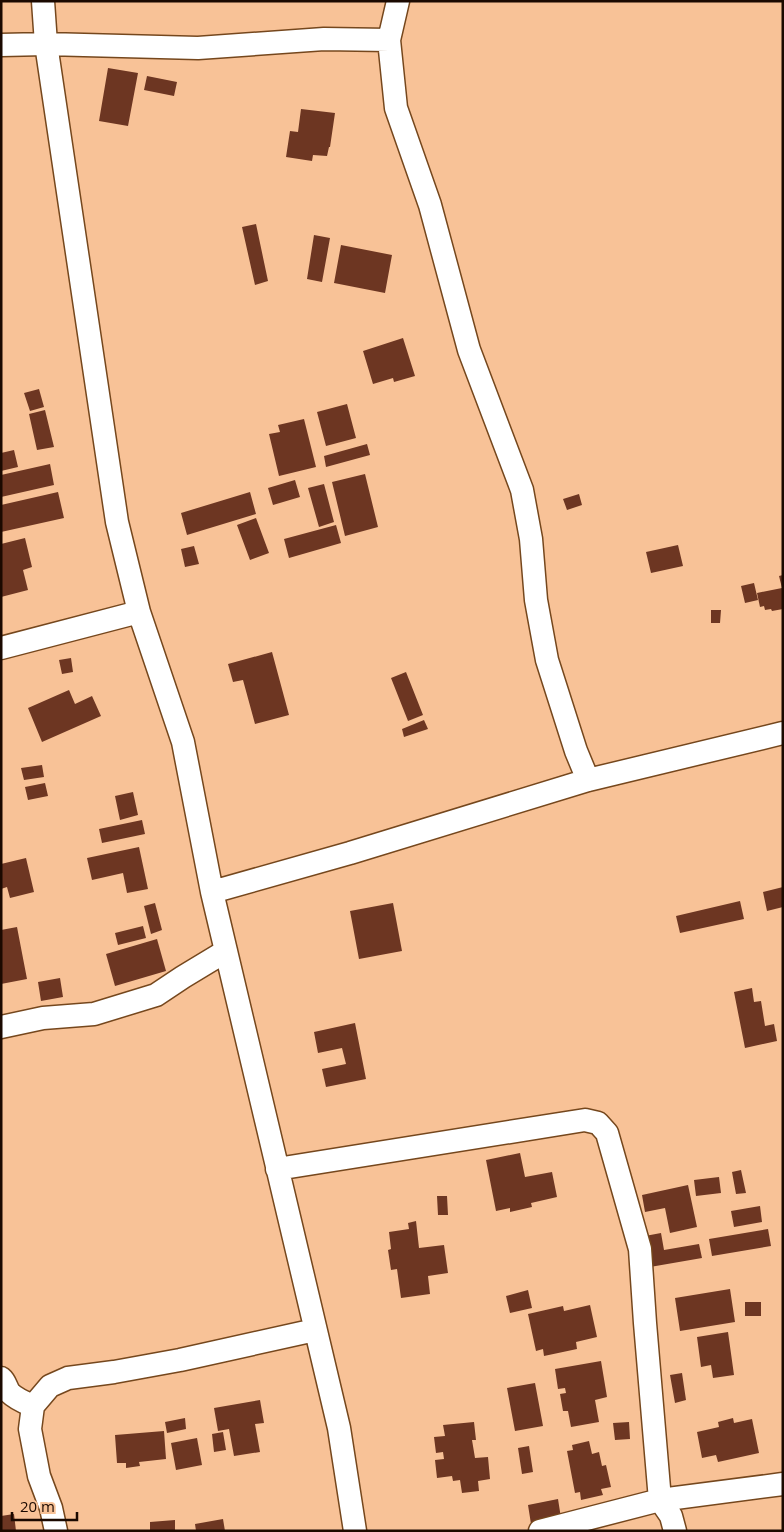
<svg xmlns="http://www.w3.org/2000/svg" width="784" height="1532" viewBox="0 0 784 1532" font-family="'Open Sans',sans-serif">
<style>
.building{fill:#6d3622}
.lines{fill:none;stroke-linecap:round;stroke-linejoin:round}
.street-casing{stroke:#75471d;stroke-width:25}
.street{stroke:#fff;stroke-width:22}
</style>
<rect width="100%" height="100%" fill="#f8c297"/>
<path class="building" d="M108,68L138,73L128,126L99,121Z
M147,76L177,82L174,96L144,90Z
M301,109L335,113L330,147H329L327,156L313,155L312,161L286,157L290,131L298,132Z
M256,224L268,281L255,285L242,227Z
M314,235L330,238L322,282L307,279Z
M341,245L392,255L385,293L334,283Z
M403,338L415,376L394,382L393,378L373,384L363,351Z
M39,389L44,407L30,411L24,393Z
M347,404L356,438L326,446L317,412Z
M45,410L54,447L37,450L29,414Z
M304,419L316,467L279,476L269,434L280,432L278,425Z
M367,444L370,455L326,467L324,456Z
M14,450L18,467L1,471V453Z
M50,464L54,485L1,497V475Z
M365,474L378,527L345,536L332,482Z
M295,480L300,497L273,505L268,488Z
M324,484L334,522L319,527L308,488Z
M58,492L64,518L1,532V505Z
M250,492L256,514L187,535L181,513Z
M579,494L582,505L567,510L563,499Z
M256,518L269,553L250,560L237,525Z
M336,525L341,543L289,558L284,539Z
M25,538L32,567L23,570L28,590L1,597V544Z
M678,545L683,566L651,573L646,552Z
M194,546L199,564L185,567L181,549Z
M783,575V609L772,611L771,609L765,610L764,606L760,607L757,593L782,588L779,576Z
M754,583L758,600L745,603L741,586Z
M711,610H721L720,623H711Z
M272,652L289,715L255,724L243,680L233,682L228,664Z
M71,658L73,672L62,674L59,660Z
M406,672L423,715L408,721L391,678Z
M69,690L75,704L92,696L101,716L42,742L28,708Z
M424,720L428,729L404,737L402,729Z
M42,765L44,777L24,780L21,768Z
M45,783L48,796L28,800L25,787Z
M133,792L138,815L120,820L115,796Z
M142,820L145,834L102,843L99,829Z
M139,847L148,889L127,893L123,873L92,880L87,858Z
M26,858L34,892L10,898L7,887L1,889V864Z
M783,887V907L767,911L763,892Z
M740,901L744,919L680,933L676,916Z
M155,903L162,930L151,934L144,906Z
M393,903L402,951L359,959L350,911Z
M143,926L146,938L118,945L115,933Z
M17,927L27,979L1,984V930Z
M157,939L166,971L115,986L106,954Z
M60,978L63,997L41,1001L38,982Z
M752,988L754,1002L761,1001L765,1026L774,1024L777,1041L745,1048L734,992Z
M355,1023L366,1079L326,1087L322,1069L346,1064L342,1048L318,1053L314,1032Z
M520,1153L525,1177L552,1172L557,1197L531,1203L532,1207L510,1212V1208L496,1211L486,1160Z
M741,1170L746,1193L736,1194L732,1172Z
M719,1177L721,1193L696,1196L694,1180Z
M688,1185L697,1227L670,1233L665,1208L645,1212L642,1195Z
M437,1196H447L448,1215H438Z
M760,1206L762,1222L734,1227L731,1211Z
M416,1221L419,1248L444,1245L448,1273L428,1276L430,1294L401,1298L397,1269L391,1270L388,1250L391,1249L389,1232L409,1229L408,1223Z
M768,1229L771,1246L712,1256L709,1239Z
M661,1233L664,1250L699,1244L702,1258L650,1267L645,1236Z
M730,1289L735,1322L680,1331L675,1298Z
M528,1290L532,1308L510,1313L506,1296Z
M745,1302H761V1316H745Z
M590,1305L597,1337L576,1342L577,1349L544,1356L543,1349L536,1351L528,1314L563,1306L564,1311Z
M728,1332L734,1375L713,1378L711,1365L701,1367L697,1337Z
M601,1361L607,1397L595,1400L599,1422L571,1427L568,1411H563L560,1394L566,1393L565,1388L558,1389L555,1369Z
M682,1373L686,1400L675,1403L670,1375Z
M535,1383L543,1426L515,1431L507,1388Z
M260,1400L264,1423L255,1424L260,1452L234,1456L229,1429L218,1431L214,1408Z
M185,1418L186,1429L167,1433L165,1422Z
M733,1418L734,1423L752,1419L759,1453L718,1462L716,1455L702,1458L697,1432L719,1427L718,1422Z
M474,1422L476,1440H472L475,1458L488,1457L490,1479L478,1481L479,1491L462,1493L460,1480L453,1481L452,1476L437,1478L435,1460L444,1459L443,1452L436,1453L434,1437L445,1436L443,1425Z
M629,1422L630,1439L615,1440L613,1423Z
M164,1431L166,1459L139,1462L140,1466L126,1468V1463H117L115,1435Z
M223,1432L226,1450L214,1452L212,1434Z
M197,1438L202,1465L176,1470L171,1443Z
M589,1441L592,1454L599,1452L602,1466L606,1465L611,1487L601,1489L603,1495L581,1500L580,1492L575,1493L567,1451L573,1450L572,1445Z
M529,1446L533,1472L522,1474L518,1448Z
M558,1499L561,1518L531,1524L528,1505Z
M14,1514L16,1531H1V1516Z
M223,1519L225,1531H196L195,1524Z
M175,1520V1531H150V1522Z"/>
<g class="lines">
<defs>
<path id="street" d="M43,1L46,44L117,522L139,612L183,742L212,892L339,1428L355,1531
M398,1L389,40L396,108L430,205L469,350L522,490L531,539L536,600L547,660L576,751L588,780
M1,45L46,44L198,48L324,39L389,40
M1,648L139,612
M212,892L350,853L588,780L783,733
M1,1027L43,1018L94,1014L156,995L183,977L226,951
M277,1169L585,1120L598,1123L607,1133L640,1249L645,1323L660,1500L671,1516L675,1531
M1,1378C6,1382 6,1388 10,1393C16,1399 26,1403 33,1406
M56,1531L51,1508L39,1476L30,1429L33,1406L50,1386L68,1378L114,1372L180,1360L315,1330
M540,1531L660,1500L783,1484"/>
</defs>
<use href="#street" class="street-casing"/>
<use href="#street" class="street"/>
</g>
<rect width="784" height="1532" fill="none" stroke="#1b0900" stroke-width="5"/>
<path d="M12 1512v8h65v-8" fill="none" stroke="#1b0900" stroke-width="2.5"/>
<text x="20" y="1512" font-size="15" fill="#1b0900" stroke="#f8c297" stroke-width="4" paint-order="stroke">20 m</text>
</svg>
